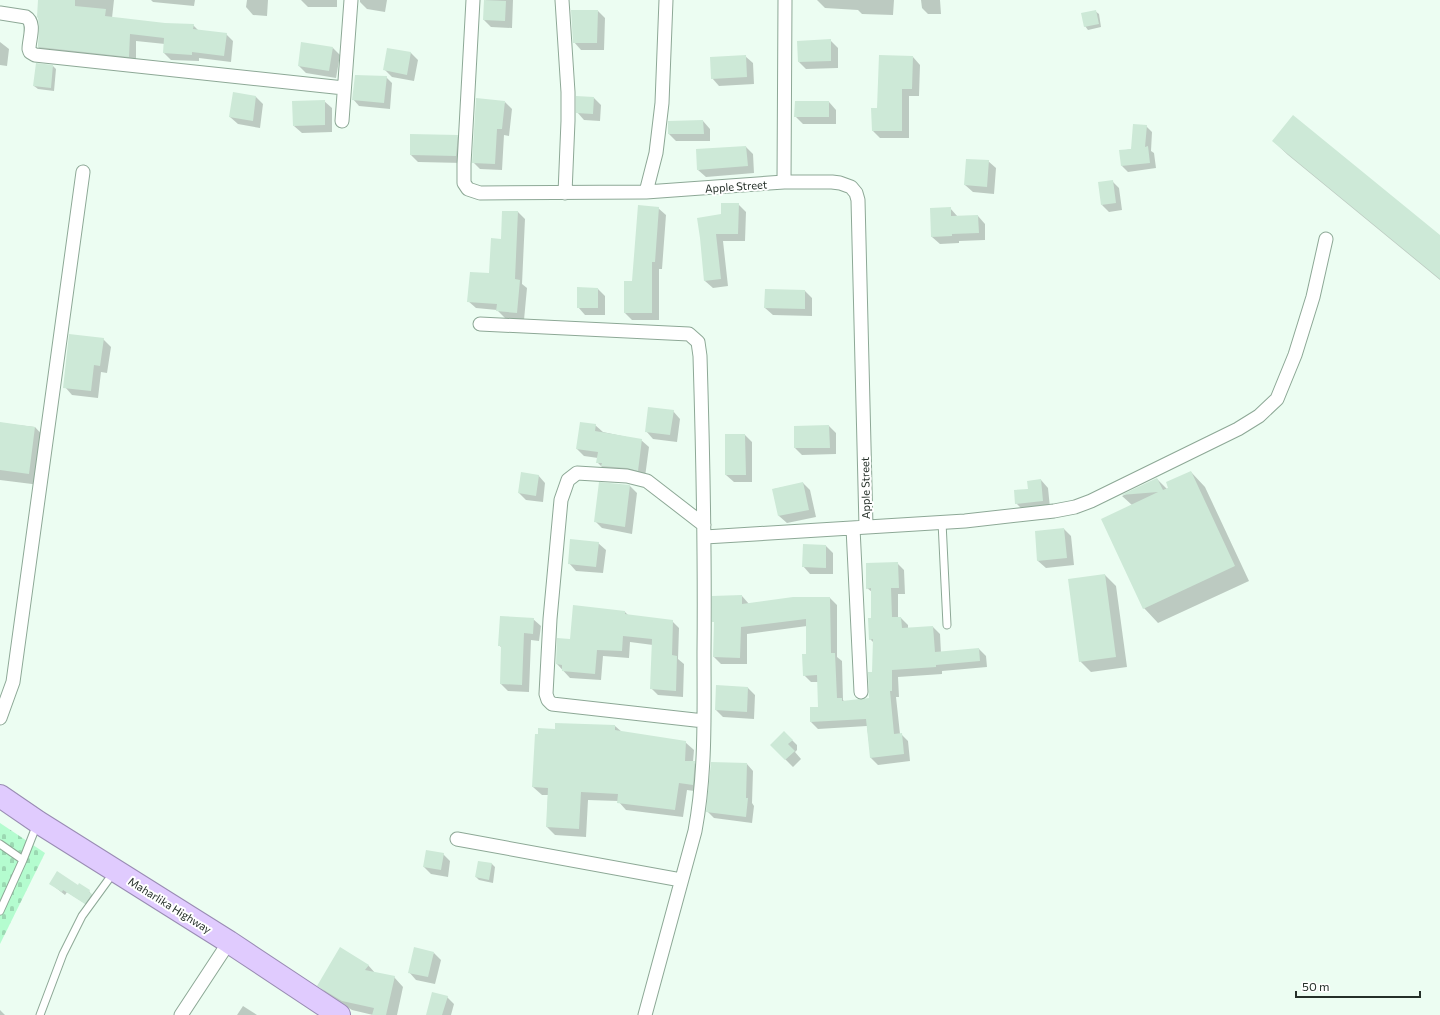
<svg xmlns="http://www.w3.org/2000/svg" width="1440" height="1015" viewBox="0 0 1440 1015" font-family="Commissioner,sans-serif">
<style>
.cemetery{fill:url(#cemetery-stones)}
.shadow{fill:#0003}
.building{fill:#cde9d7}
.lines{fill:none;stroke-linecap:round;stroke-linejoin:round}
.service-casing{stroke:#8da896;stroke-width:9}
.minor-casing{stroke:#8da896;stroke-width:15}
.trunk-casing{stroke:#998cb3;stroke-width:24}
.service{stroke:#fff;stroke-width:7}
.minor{stroke:#fff;stroke-width:13}
.trunk{stroke:#e0cbfe;stroke-width:22}
.labels{text-anchor:middle;dominant-baseline:central;stroke-width:4;stroke-linejoin:round;paint-order:stroke}
.street-label{font-size:11px;fill:#253029;stroke:#fff}
</style>
<defs>
<pattern id="cemetery-stones" width="16" height="16" patternUnits="userSpaceOnUse"><rect width="16" height="16" fill="#b4fccf"/><path d="M2 7V4a2 2 0 0 1 4 0v3zM10 15v-3a2 2 0 0 1 4 0v3z" fill="#9bd8b2"/></pattern>
</defs>
<rect width="100%" height="100%" fill="#ecfdf2"/>
<path class="cemetery" d="M0,823L45,853L0,944Z"/>
<path class="shadow" d="M39,0H114L112,18L165,24L193,25L199,31L226,34L233,41L231,62L199,58V61L171,60L164,53L165,44L136,41V64L45,54L38,47L40,32Z
M151,0H195L194,6L153,2Z
M247,0H268L267,16L253,15L246,7Z
M301,0H337V7H308Z
M360,0H387L385,12L367,9L360,2Z
M486,0H513L512,28L491,27L484,20Z
M817,0H894L893,15L862,14L858,10L825,8Z
M921,0H940L941,14H928L922,8Z
M598,11L605,18L604,50H581L574,42Z
M1095,11L1099,14L1101,27L1088,30L1085,26Z
M830,40L838,48V68L806,69L799,62Z
M0,42L9,49L7,66L0,65Z
M333,48L340,55L336,78L306,73L299,66Z
M388,49L411,53L418,60L414,81L392,77L385,70Z
M745,56L753,63L754,84L719,86L712,78Z
M913,57L920,65L919,96H909V138H880L873,131L872,109H878Z
M53,66L56,69L54,91L38,89L34,86Z
M386,77L392,83L390,109L359,106L353,99Z
M234,93L256,97L263,104L260,128L238,124L230,117Z
M594,98L601,105L600,121L584,120L577,112Z
M324,101L332,108V132L302,133L294,126Z
M505,102L512,109L509,136L504,135L502,170L480,169L473,162Z
M829,102L836,110V124H803L796,117Z
M703,121L710,129V141H676L669,134Z
M1146,126L1152,132L1151,151L1154,153L1156,168L1128,172L1122,166L1120,151L1132,149Z
M457,136L464,143L463,163L418,162L411,155Z
M1273,141L1440,237V280L1288,155Z
M746,147L753,154L754,173L706,177L698,170Z
M988,161L996,168L994,194L973,192L965,185Z
M1112,181L1119,188L1122,210L1109,212L1102,205Z
M738,204L746,212L745,241H723L728,286L713,288L705,281L701,238L722,215Z
M658,208L666,215L662,269H659V320H632L625,313V282H633Z
M950,208L958,217L978,216L985,224V240L959,241V243L940,244L932,237L931,209Z
M502,212H518L525,219L522,284L527,288L524,320L505,318L497,310L476,308L468,301L490,275L502,240Z
M578,288L598,289L605,296V315H585L578,307Z
M805,291L812,298V316L773,315L765,308Z
M103,339L111,347L107,373L101,372L98,398L72,395L65,387Z
M673,411L680,419L677,442L653,439L646,431Z
M0,423L35,427L46,439L40,485L0,480Z
M595,425L603,432L641,440L649,447L645,477L605,470L597,462L598,458L584,456L577,449Z
M829,426L836,433V454L802,455L795,448V427Z
M726,435H745L752,442V482H734L726,475Z
M1191,472L1205,487L1249,581L1158,623L1144,608L1132,505L1122,496L1157,479L1167,489Z
M538,475L545,483L543,502L526,500L519,493Z
M1041,480L1048,488L1050,508L1023,510L1016,503L1029,490Z
M600,483L630,486L637,493L632,534L602,528L595,521Z
M803,483L810,490L816,517L787,523L779,516L774,489Z
M1064,529L1071,536L1074,565L1046,568L1038,561L1036,532Z
M598,543L606,550L603,573L576,571L569,563Z
M826,546L833,553V574H810L803,566Z
M897,563L904,570L905,594H898V618H901L908,625V629L933,627L940,634L941,653L979,649L986,656L987,667L942,671V674L898,677L899,697H896L900,734H901L908,741L910,761L878,765L871,758L867,726L818,729L811,722L819,708L818,682H811L804,675L807,655V626L747,634V664H721L714,657L715,623L713,621L742,596L749,604L830,598L837,605V657L842,661L843,700L845,702L870,699L873,673L874,643L870,639L872,619V592L867,588Z
M1105,575L1116,586L1127,667L1091,672L1080,661Z
M625,612L629,616L672,621L679,628L678,659L684,664L683,697L658,695L651,688L653,645L630,642L629,658L603,656L601,680L570,678L557,664L571,640Z
M533,619L541,626L539,641L531,640L529,692L508,691L501,684L502,648L499,645Z
M717,686L748,688L755,695L754,719L723,717L716,710Z
M615,726L622,732L685,742L694,750L693,762L702,770L701,792L687,790L683,817L626,810L618,801L588,800L586,837L555,835L547,827L548,795H542L533,787L556,730Z
M784,732L797,745V750L795,752L801,759L793,767L771,745Z
M747,764L753,771L752,803L754,806L752,823L714,818L707,811Z
M443,854L450,861L448,877L431,874L424,867Z
M479,862L492,864L495,867L493,883L479,880L476,877Z
M51,884L78,886L89,891L94,898L89,906L67,892L65,895Z
M434,953L441,960L435,984L416,980L409,972Z
M368,965L376,974L394,977L403,987L397,1015H373L352,1010L328,995L319,986Z
M447,997L454,1004L451,1015H427Z
M243,1006L257,1015H237Z
M0,1010L5,1015H0Z"/>
<path class="building" d="M38,0H75V6L106,9L105,16L165,23L194,24L193,29L227,33L224,56L192,52V55L163,53L164,38L130,34L129,57L38,47L39,27L38,18L37,17Z
M484,0L506,1L505,21L483,20Z
M571,10H598L597,43H573Z
M1096,10L1099,24L1084,27L1081,13Z
M831,39V61L798,62L797,41Z
M301,42L333,47L329,71L298,66Z
M387,48L411,52L407,75L383,70Z
M746,55L747,77L711,79L710,57Z
M879,55L913,56L912,89H902V131H872L871,108H877Z
M36,63L53,65L51,88L33,86Z
M355,75L387,76L384,103L352,100Z
M233,92L256,96L253,121L229,117Z
M576,96L594,97L593,114L576,113Z
M476,98L505,101L502,129H497L495,164L472,163Z
M325,100V125L293,126L292,101Z
M795,101H829V117H794Z
M1293,115L1440,235V279L1272,141Z
M703,120L704,134H668V121Z
M1133,124L1147,125L1145,147L1148,146L1150,163L1121,166L1119,150L1131,149Z
M410,134L458,135L456,156L410,155Z
M746,146L748,166L697,170L696,149Z
M966,159L989,160L987,187L964,185Z
M1113,180L1116,203L1101,205L1098,182Z
M721,203H739L738,234H716L721,279L704,281L700,238L697,218L721,214Z
M638,205L659,207L655,262H652V313H624V281H632Z
M951,207V216L978,215L979,233L952,234V236L931,237L930,208Z
M502,211H518L515,279L520,280L517,313L496,311L497,304L467,302L470,272L489,273L491,238L501,239Z
M577,287L598,288V308H577Z
M765,289L805,290V309L764,308Z
M69,334L104,338L100,366L94,365L91,391L63,388Z
M648,407L674,410L670,435L645,432Z
M0,422L35,427L29,474L0,470Z
M580,422L596,424L595,431L642,439L638,471L627,468L601,466L602,463H596L598,452L576,449Z
M829,425L830,448H794V426Z
M725,434H745L746,475H725Z
M1191,471L1235,566L1143,609L1101,519L1158,492L1121,495L1157,478L1163,490L1168,488L1166,482Z
M521,472L539,475L536,496L518,493Z
M1041,479L1043,501L1015,504L1014,490L1028,489L1027,481Z
M599,482L630,485L625,527L594,522Z
M803,482L809,510L778,516L772,489Z
M1064,528L1067,558L1037,561L1035,531Z
M570,539L599,542L596,567L568,564Z
M803,544L826,545V568L802,567Z
M898,562L899,588H891L892,617H901L902,628L933,626L935,652L979,648L980,661L936,665V667L892,670V691H890L894,734L902,733L904,754L870,758L866,719L810,722V707H818L817,675L803,676L802,654H806V619L741,627L740,658L713,657L714,622H712V596L742,595V604L793,597H830L831,653H835L837,698H842V701L869,698L868,672H872L873,639L869,640L868,618H871V588L866,589V563Z
M1105,574L1116,657L1079,662L1068,579Z
M573,605L625,611V614L673,620L672,655L677,656L676,691L650,689L652,639L623,636L622,651L597,650L595,674L562,671V665L556,664L557,638L570,639Z
M500,616L534,618L533,634L524,633L522,685L500,684L501,646H498Z
M716,685L748,687L747,712L715,710Z
M555,723L615,725V730L686,741L685,761H695L693,785L679,783L675,810L617,803L618,794L581,792L579,829L546,827L548,788L532,787L535,734H538V728L555,729Z
M784,731L793,740L788,744L795,751L785,760L770,745Z
M711,762L747,763L746,798H748L746,817L706,812Z
M426,850L444,853L441,870L423,867Z
M478,861L492,863L489,880L475,877Z
M57,871L78,885L79,883L90,890L89,892L92,894L85,904L63,890L62,892L49,884Z
M340,947L369,965L365,970L395,976L386,1015H372L374,1008L342,1001L317,986Z
M414,947L434,952L428,977L408,973Z
M432,992L448,996L442,1015H426Z"/>
<g class="lines">
<defs>
<path id="service" d="M942,522L947,625
M0,844L23,860
M0,911L23,860L37,824
M40,1015L63,954L82,916L114,872"/>
<path id="minor" d="M473,0L464,164V183L468,189L480,193L646,192L784,182H832L840,183L851,187L856,193L858,200L866,527
M562,0L568,92V121L565,193
M0,13L26,17C36,23 29,39 29,49L30,52L35,55L344,88
M342,121L351,0
M784,182L785,0
M646,192L656,153L662,103L666,0
M480,324L689,334L698,342L700,356C703,455 705,554 704,653C704,712 706,772 695,831L645,1015
M853,528L861,692
M705,537L965,521L1054,511L1075,507L1091,501L1238,429L1259,416L1277,399L1295,355L1313,297L1326,239
M0,718L13,682L83,172
M704,721L552,704L548,700L546,694L550,619L561,500L568,480L577,473L627,476L647,481L704,525
M457,839L681,880
M181,1015L229,942"/>
<path id="trunk" d="M0,796L38,822L229,942L339,1015"/>
</defs>
<use href="#service" class="service-casing"/>
<use href="#minor" class="minor-casing"/>
<use href="#trunk" class="trunk-casing"/>
<use href="#service" class="service"/>
<use href="#minor" class="minor"/>
<use href="#trunk" class="trunk"/>
</g>
<g class="labels">
<g class="street-label">
<text transform="translate(736 186) rotate(-4)">Apple Street</text>
<text transform="translate(865 488) rotate(-91)">Apple Street</text>
<text transform="translate(170 905) rotate(32)">Maharlika Highway</text>
</g>
</g>
<path d="M1296 991v6h124v-6" fill="none" stroke="#253029" stroke-width="2"/>
<text x="1302" y="991" font-size="12" fill="#253029" stroke="#ffffff" stroke-width="3" paint-order="stroke">50 m</text>
</svg>
